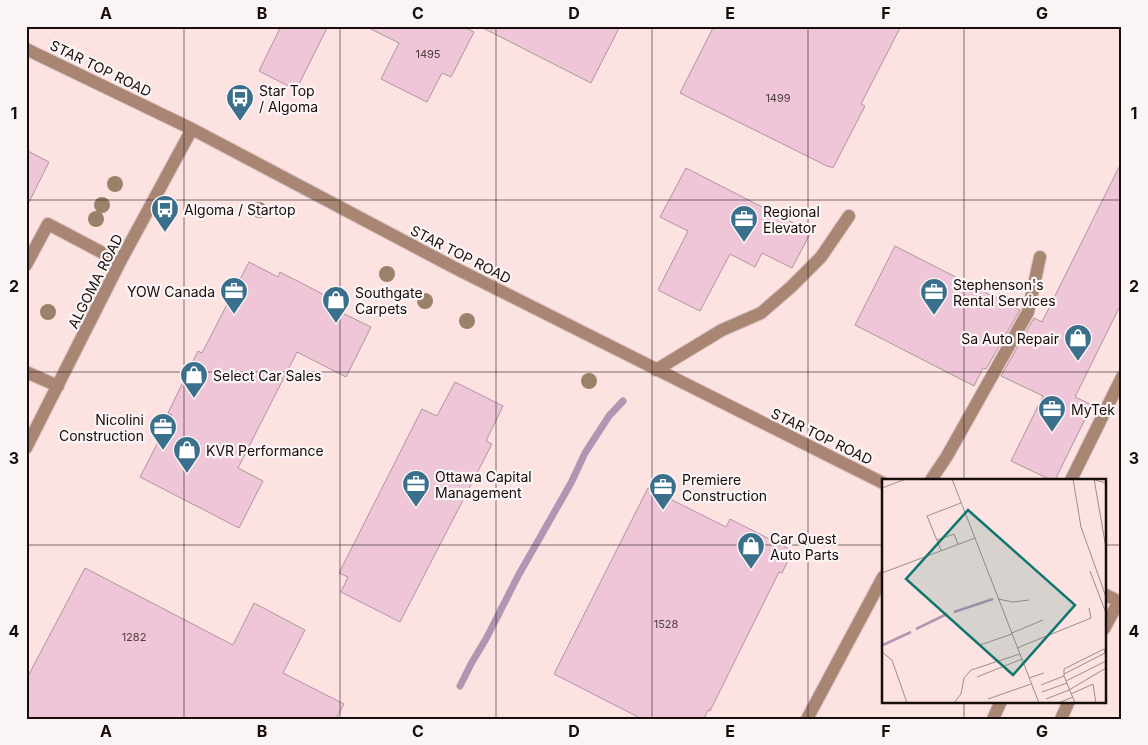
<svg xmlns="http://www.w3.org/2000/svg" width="1148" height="745" viewBox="0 0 1148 745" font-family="Inter,sans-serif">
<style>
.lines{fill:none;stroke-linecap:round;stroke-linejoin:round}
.stream{stroke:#af96b3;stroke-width:7}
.building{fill:#eec6d7;stroke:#b095a0}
.minor-casing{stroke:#d7c0bf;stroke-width:14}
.minor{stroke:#a88673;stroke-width:12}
.tree{fill:#9a826a}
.grid{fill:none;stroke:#170d0d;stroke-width:1;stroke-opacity:0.55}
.labels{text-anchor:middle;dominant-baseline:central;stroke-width:4.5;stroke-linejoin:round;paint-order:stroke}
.number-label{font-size:11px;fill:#4d3b40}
.street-label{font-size:14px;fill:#170d0d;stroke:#fbf4f4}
.poi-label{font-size:14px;fill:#170d0d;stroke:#fbf4f4;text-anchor:start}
.inset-river{fill:none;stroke:#af96b3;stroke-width:2.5}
.inset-road{fill:none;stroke:#a08d8c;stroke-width:1}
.view{fill:#0f766e;fill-opacity:0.15;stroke:#0f766e;stroke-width:2.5}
.inset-edge{fill:none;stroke:#170d0d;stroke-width:2.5}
.neatline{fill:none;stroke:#170d0d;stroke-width:2}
.grid-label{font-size:16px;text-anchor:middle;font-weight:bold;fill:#170d0d}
</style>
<rect width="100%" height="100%" fill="#fce2e1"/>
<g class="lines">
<path class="stream" d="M460,686L471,664L487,637L518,576L571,483L585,453L609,416L623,401"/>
</g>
<path class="building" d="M281,26H328L296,90L259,71Z
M365,26H462L474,32L451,77L442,73L427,102L381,79L399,43Z
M479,26H620L591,83Z
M714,26H901L861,104L865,106L833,168L829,166V167L680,93Z
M26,150L49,162L26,208Z
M1122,161V302L1075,397L1092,405L1055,480H1051L1011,461L1043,396L1001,376L1034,318L1042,322Z
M686,168L811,232L792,268L762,253L755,267L730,254L700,311L658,290L688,231L660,217Z
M895,246L1020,310L986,369L983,368L974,386L855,325Z
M249,262L278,277L280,272L338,302L334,309L371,327L346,377L297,352L238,468L263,481L239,528L140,477L172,415L168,413L198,351L202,353Z
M455,382L503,406L486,441L492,444L400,622L341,592L348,577L339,573L422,409L437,416Z
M648,488L726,527L730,519L793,551L782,573L779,572L710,711L708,710L704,719H642L554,674Z
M85,568L233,645L254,603L305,630L283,673L344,704L336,719H26V680Z"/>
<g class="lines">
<defs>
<path id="minor" d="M26,49L192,129L455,268L883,483
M26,265L48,224L120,262
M656,370L722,330L761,313L791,287L821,257L849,216
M26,372L58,386
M26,448L120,262L192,129
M931,480L947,456L1028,312L1040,257
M1071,480L1122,377
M1104,594L1122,603
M1104,629L1119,601
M807,719L883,577
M993,719L1001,701
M1061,719L1069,701"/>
</defs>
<use href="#minor" class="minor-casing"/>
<use href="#minor" class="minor"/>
</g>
<g class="tree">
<circle cx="115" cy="184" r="8"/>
<circle cx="102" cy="205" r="8"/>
<circle cx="259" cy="210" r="8"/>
<circle cx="96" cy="219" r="8"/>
<circle cx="387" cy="274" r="8"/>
<circle cx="425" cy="301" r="8"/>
<circle cx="48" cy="312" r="8"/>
<circle cx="467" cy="321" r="8"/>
<circle cx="589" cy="381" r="8"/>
</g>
<path class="grid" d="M184,26V719M340,26V719M496,26V719M652,26V719M808,26V719M964,26V480M26,200H1122M26,372H1122M26,545H883M1104,545H1122M964,701V719"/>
<defs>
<symbol id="bus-pin" viewBox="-11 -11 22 30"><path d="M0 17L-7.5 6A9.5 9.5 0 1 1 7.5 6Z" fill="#3a708b" stroke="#fbf4f4"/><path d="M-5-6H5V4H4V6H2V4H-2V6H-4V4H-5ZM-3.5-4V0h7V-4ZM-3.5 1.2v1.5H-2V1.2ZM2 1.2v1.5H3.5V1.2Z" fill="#fff"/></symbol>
<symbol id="office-pin" viewBox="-11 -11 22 30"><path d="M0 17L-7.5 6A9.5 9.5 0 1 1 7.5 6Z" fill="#3a708b" stroke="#fbf4f4"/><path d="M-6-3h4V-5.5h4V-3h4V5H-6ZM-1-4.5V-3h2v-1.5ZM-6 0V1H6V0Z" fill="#fff"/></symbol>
<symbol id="shop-pin" viewBox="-11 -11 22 30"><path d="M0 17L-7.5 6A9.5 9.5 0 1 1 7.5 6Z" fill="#3a708b" stroke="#fbf4f4"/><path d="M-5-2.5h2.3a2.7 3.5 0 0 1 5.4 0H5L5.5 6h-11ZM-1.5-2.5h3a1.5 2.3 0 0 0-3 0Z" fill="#fff"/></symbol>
</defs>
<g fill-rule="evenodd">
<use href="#bus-pin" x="224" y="82" width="32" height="43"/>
<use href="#bus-pin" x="149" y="193" width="32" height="43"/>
<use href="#office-pin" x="728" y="203" width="32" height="43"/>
<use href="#office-pin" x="218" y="275" width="32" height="43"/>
<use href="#office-pin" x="918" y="276" width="32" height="43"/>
<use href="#shop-pin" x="320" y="284" width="32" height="43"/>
<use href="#shop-pin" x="1062" y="322" width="32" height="43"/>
<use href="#shop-pin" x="178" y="359" width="32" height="43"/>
<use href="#office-pin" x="1036" y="393" width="32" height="43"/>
<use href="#office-pin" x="147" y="411" width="32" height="43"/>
<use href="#shop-pin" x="171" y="434" width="32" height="43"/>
<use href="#office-pin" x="400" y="468" width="32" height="43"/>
<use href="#office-pin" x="647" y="471" width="32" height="43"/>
<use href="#shop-pin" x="735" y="530" width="32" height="43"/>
</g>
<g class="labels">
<g class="number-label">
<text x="428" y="54">1495</text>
<text x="778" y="98">1499</text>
<text x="666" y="624">1528</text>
<text x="134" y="637">1282</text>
</g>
<g class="street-label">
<text transform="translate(101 68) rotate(26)">STAR TOP ROAD</text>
<text transform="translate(461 254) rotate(27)">STAR TOP ROAD</text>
<text transform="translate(95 281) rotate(-63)">ALGOMA ROAD</text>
<text transform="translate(822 436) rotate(26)">STAR TOP ROAD</text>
</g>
<g class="poi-label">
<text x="259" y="90">Star Top<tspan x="259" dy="16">/ Algoma</tspan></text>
<text x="184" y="209">Algoma / Startop</text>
<text x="763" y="211">Regional<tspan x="763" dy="16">Elevator</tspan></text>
<text x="953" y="284">Stephenson's<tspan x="953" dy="16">Rental Services</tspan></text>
<text x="215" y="291" text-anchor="end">YOW Canada</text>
<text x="355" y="292">Southgate<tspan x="355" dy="16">Carpets</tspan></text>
<text x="1059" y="338" text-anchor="end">Sa Auto Repair</text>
<text x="213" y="375">Select Car Sales</text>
<text x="1071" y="409">MyTek</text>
<text x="144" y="419" text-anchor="end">Nicolini<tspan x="144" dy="16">Construction</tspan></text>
<text x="206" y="450">KVR Performance</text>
<text x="435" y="476">Ottawa Capital<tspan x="435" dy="16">Management</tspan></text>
<text x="682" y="479">Premiere<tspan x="682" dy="16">Construction</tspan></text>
<text x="770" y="538">Car Quest<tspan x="770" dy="16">Auto Parts</tspan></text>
</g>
</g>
<g transform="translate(882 479)">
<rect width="224" height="224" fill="#fce2e1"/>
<path class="inset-river" d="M72,133L111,120M34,150L65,135M1,166L29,153"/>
<path class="inset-road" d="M70,0L157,224M191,0L199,48L224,118M209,0L224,4M212,0L224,69M0,9L24,0M55,61L72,55L76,65M59,71L45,37L79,24M208,92L224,134M0,94L93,59M116,120L131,123L147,121M130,154L161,141M98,166L130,155M135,169L209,139L207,129M0,173L10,181L25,224M182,195L223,174M182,197V190L222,170L224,177M95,198L140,180M147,199L162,194M184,202L224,182M159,206L182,197L193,224M160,213L185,204M189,215L211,205L214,224M106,220L149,205M164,220L187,211L224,189M72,224L79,215L82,199L89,191L138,175M176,224L191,218"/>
<path class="view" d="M86,31L193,126L131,196L24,100Z"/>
<rect width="224" height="224" class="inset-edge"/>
</g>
<rect width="1148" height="745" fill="none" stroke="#fbf4f4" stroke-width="55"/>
<rect x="28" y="28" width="1092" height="690" class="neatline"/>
<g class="grid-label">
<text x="106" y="19">A</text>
<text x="262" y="19">B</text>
<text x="418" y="19">C</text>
<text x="574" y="19">D</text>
<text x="730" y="19">E</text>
<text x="886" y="19">F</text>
<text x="1042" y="19">G</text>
<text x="14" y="119">1</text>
<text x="1134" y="119">1</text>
<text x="14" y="292">2</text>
<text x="1134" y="292">2</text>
<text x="14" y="464">3</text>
<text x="1134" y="464">3</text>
<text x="14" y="637">4</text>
<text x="1134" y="637">4</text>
<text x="106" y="737">A</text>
<text x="262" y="737">B</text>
<text x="418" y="737">C</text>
<text x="574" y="737">D</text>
<text x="730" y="737">E</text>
<text x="886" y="737">F</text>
<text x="1042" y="737">G</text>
</g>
</svg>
